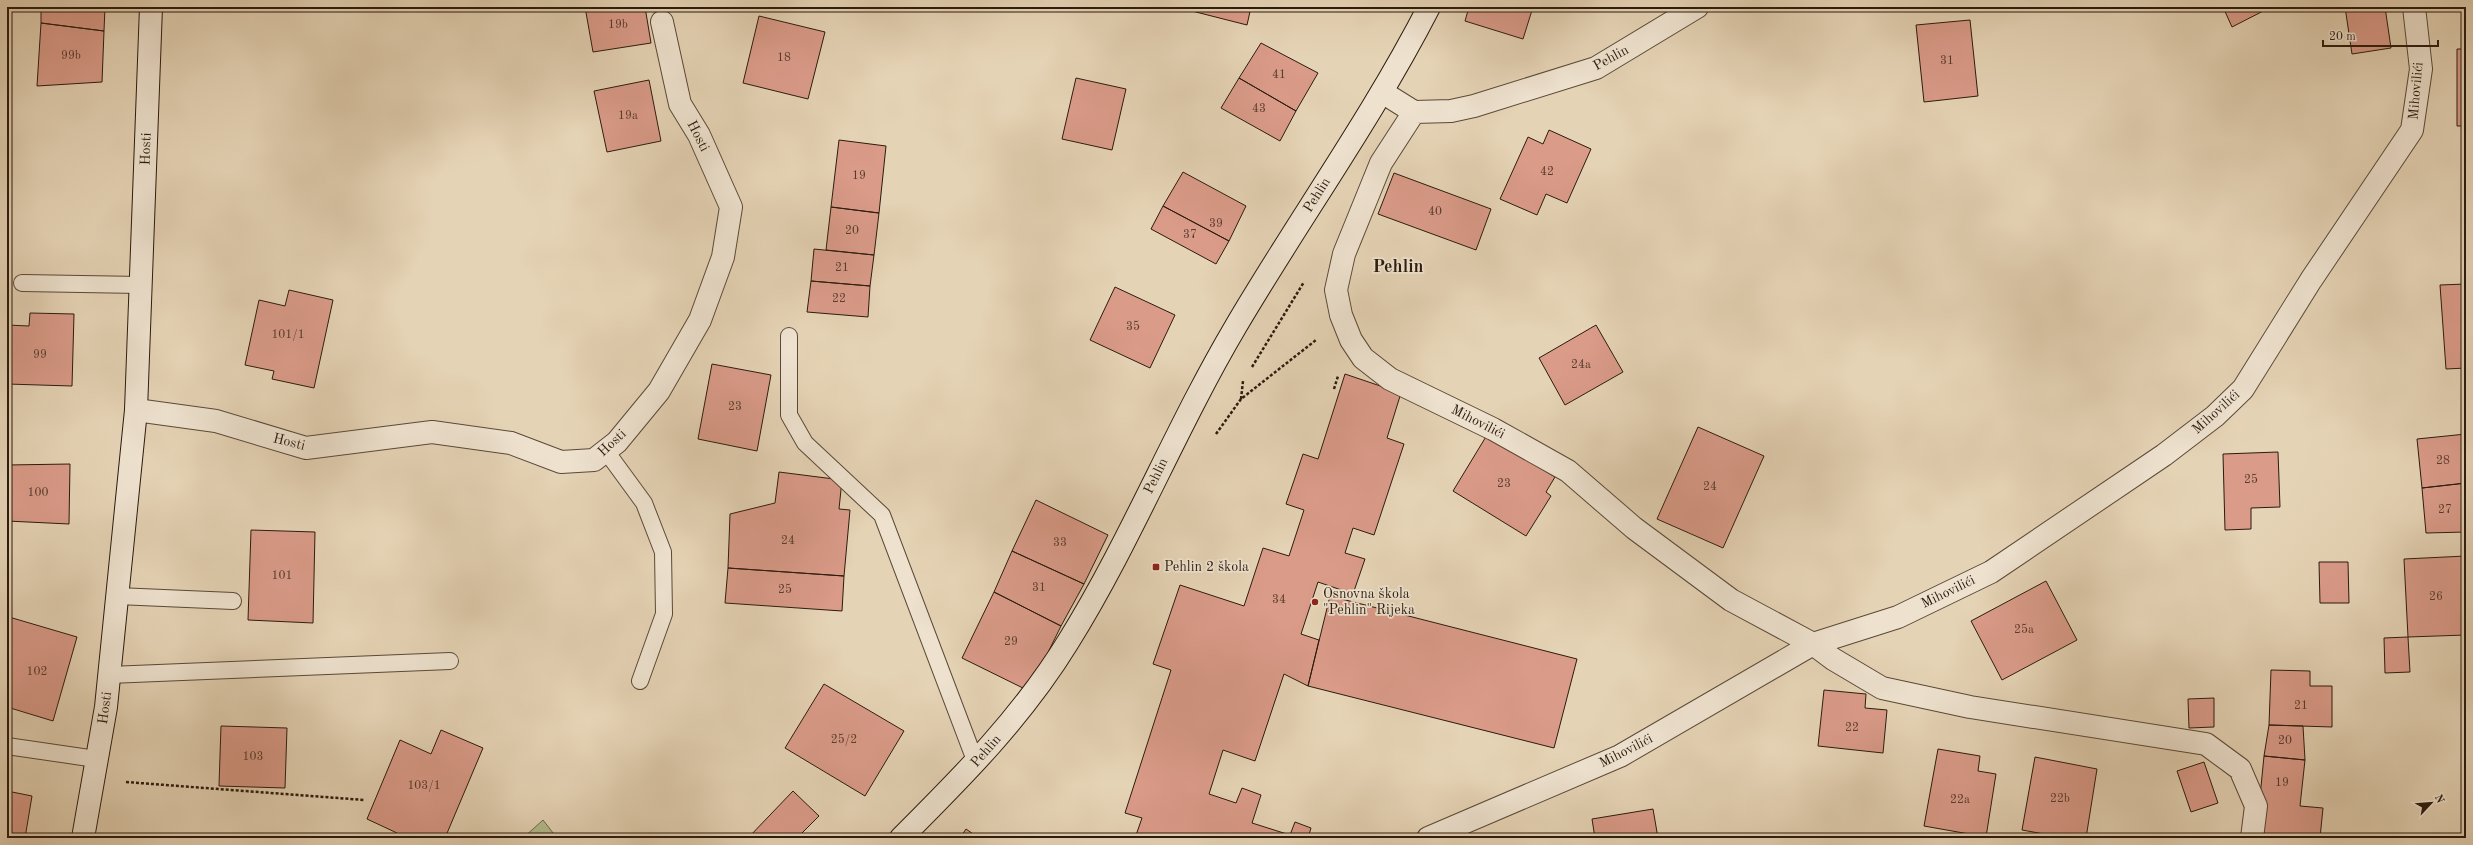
<svg xmlns="http://www.w3.org/2000/svg" width="2473" height="845" viewBox="0 0 2473 845" font-family="'Old Standard TT',serif">
<style>
.green{fill:#b3bc8e;stroke:#6f6c4e}
.building{fill:#da9b89;stroke:#2b1b0e}
.lines{fill:none;stroke-linecap:round;stroke-linejoin:round}
.lane-casing{stroke:#5a4938;stroke-width:18}
.street-casing{stroke:#5a4938;stroke-width:24}
.secondary-casing{stroke:#2b1b0e;stroke-width:24}
.path{stroke:#2b1b0e;stroke-width:2.5;stroke-dasharray:3 2;stroke-linecap:butt}
.lane{stroke:#eee2cf;stroke-width:16}
.street{stroke:#eee2cf;stroke-width:22}
.secondary{stroke:#eee2cf;stroke-width:22}
.poi-dot{fill:#8f2418;stroke:#eee2cf;stroke-width:1.5}
.labels{text-anchor:middle;dominant-baseline:central;stroke-width:3.5;stroke-linejoin:round;paint-order:stroke}
.number-label{font-size:12px;fill:#573b2d}
.street-label{font-size:14px;fill:#2b1b0e;stroke:#eee2cf}
.poi-label{font-size:14px;fill:#2b1b0e;stroke:#eee2cf;text-anchor:start}
.district-label{font-size:18px;font-weight:bold;fill:#2b1b0e;stroke:#eee2cf}
</style>
<rect width="100%" height="100%" fill="#e5d3b5"/>
<filter id="stains"><feTurbulence type="fractalNoise" baseFrequency=".005" numOctaves="4"/><feColorMatrix values="0 0 0 0 .2 0 0 0 0 .09 0 0 0 0 .02 0 0 0 .5 -.17"/></filter>
<radialGradient id="worn" r=".72"><stop offset=".6" stop-color="#630" stop-opacity="0"/><stop offset="1" stop-color="#630" stop-opacity=".3"/></radialGradient>
<path class="green" d="M543,820L557,838H523Z"/>
<path class="building" d="M41,7H105L104,31L41,23Z
M585,7H645L651,43L593,52Z
M1084,7H1114L1113,10Z
M1189,7H1251L1247,25L1188,10Z
M1469,7H1533L1523,39L1465,21Z
M2223,7H2271L2232,27Z
M2345,7H2385L2391,48L2352,54Z
M759,16L825,32L808,99L743,83Z
M1970,20L1978,96L1924,102L1916,25Z
M41,23L104,31L102,82L37,86Z
M1261,43L1318,73L1296,111L1239,78Z
M2457,49H2466V126H2457Z
M1076,78L1126,89L1112,150L1062,139Z
M1239,78L1296,111L1280,141L1221,108Z
M649,80L661,141L607,152L594,91Z
M1549,130L1591,149L1567,203L1546,194L1537,215L1500,199L1528,137L1543,144Z
M839,140L886,146L879,213L831,207Z
M1183,172L1246,206L1229,241L1163,206Z
M1394,173L1491,209L1476,250L1378,214Z
M1163,206L1229,241L1216,264L1151,229Z
M831,207L879,213L874,255L826,250Z
M2463,222H2466V267Z
M814,249L874,255L870,286L811,281Z
M811,281L870,286L868,317L807,312Z
M2466,284V368L2446,369L2440,285Z
M1115,287L1175,315L1150,368L1090,340Z
M289,290L333,300L314,388L272,379L274,371L245,365L259,300L285,306Z
M30,313L74,314L72,386L7,384V325L29,326Z
M1596,325L1623,372L1565,405L1539,358Z
M712,364L771,375L757,451L698,439Z
M1345,374L1401,393L1387,438L1404,444L1374,535L1353,528L1345,553L1365,559L1353,594L1318,582L1301,634L1319,640L1308,686L1284,674L1255,761L1223,750L1209,794L1236,803L1242,788L1261,795L1252,823L1290,835L1295,822L1311,828L1308,838H1135L1142,818L1125,813L1171,670L1153,664L1180,585L1244,606L1263,548L1289,556L1304,510L1286,504L1303,454L1318,459Z
M1698,427L1764,456L1723,548L1657,519Z
M2466,434V483L2422,488L2417,439Z
M1487,435L1555,477L1546,492L1551,496L1526,536L1453,491Z
M2278,452L2280,507L2251,508V529L2225,530L2223,454Z
M70,464L69,524L7,521V465Z
M779,472L842,480L839,509L850,510L844,576L728,568L730,514L775,503Z
M2466,483V532L2426,533L2422,488Z
M1036,500L1108,535L1084,584L1012,551Z
M251,530L315,532L313,623L248,620Z
M1012,551L1084,584L1061,626L994,592Z
M2466,556V635L2408,637L2404,559Z
M2319,562H2348L2349,603H2320Z
M728,568L844,576L842,611L725,603Z
M2046,581L2077,640L2002,680L1971,621Z
M994,592L1061,626L1029,691L962,658Z
M1330,596L1577,659L1554,748L1308,686Z
M9,617L77,637L53,721L7,707V624Z
M2408,637L2410,672L2385,673L2384,638Z
M2271,670L2310,671V686H2332V727L2269,725Z
M824,684L904,731L865,796L785,748Z
M1824,690L1866,694L1865,708L1887,710L1883,753L1818,746Z
M2214,698V727L2189,728L2188,699Z
M2269,725L2303,726L2305,760L2264,756Z
M221,726L287,728L285,788L219,786Z
M441,730L483,748L445,838H395L397,833L367,819L400,740L431,754Z
M1938,749L1980,756L1978,771L1996,774L1986,837L1924,826Z
M2264,756L2305,760L2300,806L2323,808L2320,838H2256Z
M2035,757L2097,769L2086,838H2066L2022,830Z
M2204,762L2218,803L2191,812L2177,771Z
M7,791L32,796L25,838H7Z
M793,791L819,816L797,838H748Z
M1653,809L1658,838H1595L1592,819Z
M966,829L979,838H960Z"/>
<g class="lines">
<defs>
<path id="lane" d="M22,283L141,285
M789,336V415L805,443L882,515L976,763
M606,451L644,503L663,552L664,614L640,681
M117,596L233,601
M109,675L450,661
M7,746L96,759"/>
<path id="street" d="M1382,92L1414,112L1451,111L1474,106L1596,68L1697,7
M1414,112L1381,163L1344,254L1336,290L1341,315L1351,340L1363,358L1390,379L1493,429L1568,471L1634,528L1731,600L1813,644L1898,617L1991,572L2164,455L2215,416L2243,389L2311,280L2412,130L2421,69L2414,7
M136,410L216,421L306,448L432,432L511,443L561,462L594,460L617,442L659,391L700,320L723,257L731,207L699,135L680,104L662,22
M1428,838L1620,756L1813,644L1833,659L1882,688L1970,707L2206,744L2240,769L2256,806L2252,838"/>
<path id="secondary" d="M83,838L106,707L136,410L151,7
M901,838C963,776 1022,717 1068,642C1131,541 1175,429 1236,326C1299,219 1372,118 1429,7"/>
</defs>
<use href="#lane" class="lane-casing"/>
<use href="#street" class="street-casing"/>
<use href="#secondary" class="secondary-casing"/>
<path class="path" d="M1252,367L1304,282
M1334,389L1338,376
M1241,399L1243,381
M1216,434L1241,399L1316,340
M126,782L364,800"/>
<use href="#lane" class="lane"/>
<use href="#street" class="street"/>
<use href="#secondary" class="secondary"/>
</g>
<g class="poi-dot">
<rect x="1152" y="563" width="8" height="8" rx="2"/>
<circle cx="1315" cy="602" r="4"/>
</g>
<g class="labels">
<g class="number-label">
<text x="618" y="25">19b</text>
<text x="71" y="56">99b</text>
<text x="784" y="58">18</text>
<text x="1947" y="61">31</text>
<text x="1279" y="75">41</text>
<text x="1259" y="109">43</text>
<text x="628" y="116">19a</text>
<text x="1547" y="172">42</text>
<text x="859" y="176">19</text>
<text x="1435" y="212">40</text>
<text x="1216" y="224">39</text>
<text x="852" y="231">20</text>
<text x="1190" y="235">37</text>
<text x="842" y="268">21</text>
<text x="839" y="299">22</text>
<text x="1133" y="327">35</text>
<text x="288" y="335">101/1</text>
<text x="40" y="355">99</text>
<text x="1581" y="365">24a</text>
<text x="735" y="407">23</text>
<text x="2443" y="461">28</text>
<text x="2251" y="480">25</text>
<text x="1504" y="484">23</text>
<text x="1710" y="487">24</text>
<text x="38" y="493">100</text>
<text x="2445" y="510">27</text>
<text x="788" y="541">24</text>
<text x="1060" y="543">33</text>
<text x="282" y="576">101</text>
<text x="1039" y="588">31</text>
<text x="785" y="590">25</text>
<text x="2436" y="597">26</text>
<text x="1279" y="600">34</text>
<text x="2024" y="630">25a</text>
<text x="1011" y="642">29</text>
<text x="37" y="672">102</text>
<text x="2301" y="706">21</text>
<text x="1852" y="728">22</text>
<text x="844" y="740">25/2</text>
<text x="2285" y="741">20</text>
<text x="253" y="757">103</text>
<text x="2282" y="783">19</text>
<text x="424" y="786">103/1</text>
<text x="2060" y="799">22b</text>
<text x="1960" y="800">22a</text>
</g>
<g class="street-label">
<text transform="translate(1611 58) rotate(-29)">Pehlin</text>
<text transform="translate(2416 91) rotate(-85)">Mihovilići</text>
<text transform="translate(698 136) rotate(63)">Hosti</text>
<text transform="translate(146 149) rotate(-88)">Hosti</text>
<text transform="translate(1317 195) rotate(-58)">Pehlin</text>
<text transform="translate(2216 412) rotate(-42)">Mihovilići</text>
<text transform="translate(1478 422) rotate(27)">Mihovilići</text>
<text transform="translate(289 442) rotate(14)">Hosti</text>
<text transform="translate(612 443) rotate(-43)">Hosti</text>
<text transform="translate(1156 476) rotate(-64)">Pehlin</text>
<text transform="translate(1948 592) rotate(-26)">Mihovilići</text>
<text transform="translate(105 708) rotate(-82)">Hosti</text>
<text transform="translate(986 751) rotate(-49)">Pehlin</text>
<text transform="translate(1626 751) rotate(-27)">Mihovilići</text>
</g>
<g class="poi-label">
<text x="1164" y="567">Pehlin 2 škola</text>
<text x="1323" y="594">Osnovna škola<tspan x="1323" dy="16">"Pehlin" Rijeka</tspan></text>
</g>
<g class="district-label">
<text x="1398" y="267">Pehlin</text>
</g>
</g>
<rect width="2473" height="845" fill="none" stroke="#e5d3b5" stroke-width="24"/>
<rect x="8" y="8" width="2457" height="829" fill="none" stroke="#2b1b0e" stroke-width="2"/>
<rect x="12" y="12" width="2449" height="821" fill="none" stroke="#2b1b0e"/>
<g transform="translate(2431 803) rotate(64)" stroke="#eee2cf" stroke-width="3" paint-order="stroke">
<path d="M0-3L7 15L0 10L-7 15Z" fill="#2b1b0e"/>
<text y="-6" font-size="11" font-weight="bold" text-anchor="middle" fill="#2b1b0e">N</text>
</g>
<path d="M2323 40v6h115v-6" fill="none" stroke="#2b1b0e" stroke-width="2"/>
<text x="2329" y="40" font-size="12" fill="#2b1b0e" stroke="#eee2cf" stroke-width="3" paint-order="stroke">20 m</text>
<rect width="100%" height="100%" filter="url(#stains)"/>
<rect width="100%" height="100%" fill="url(#worn)"/>
</svg>
